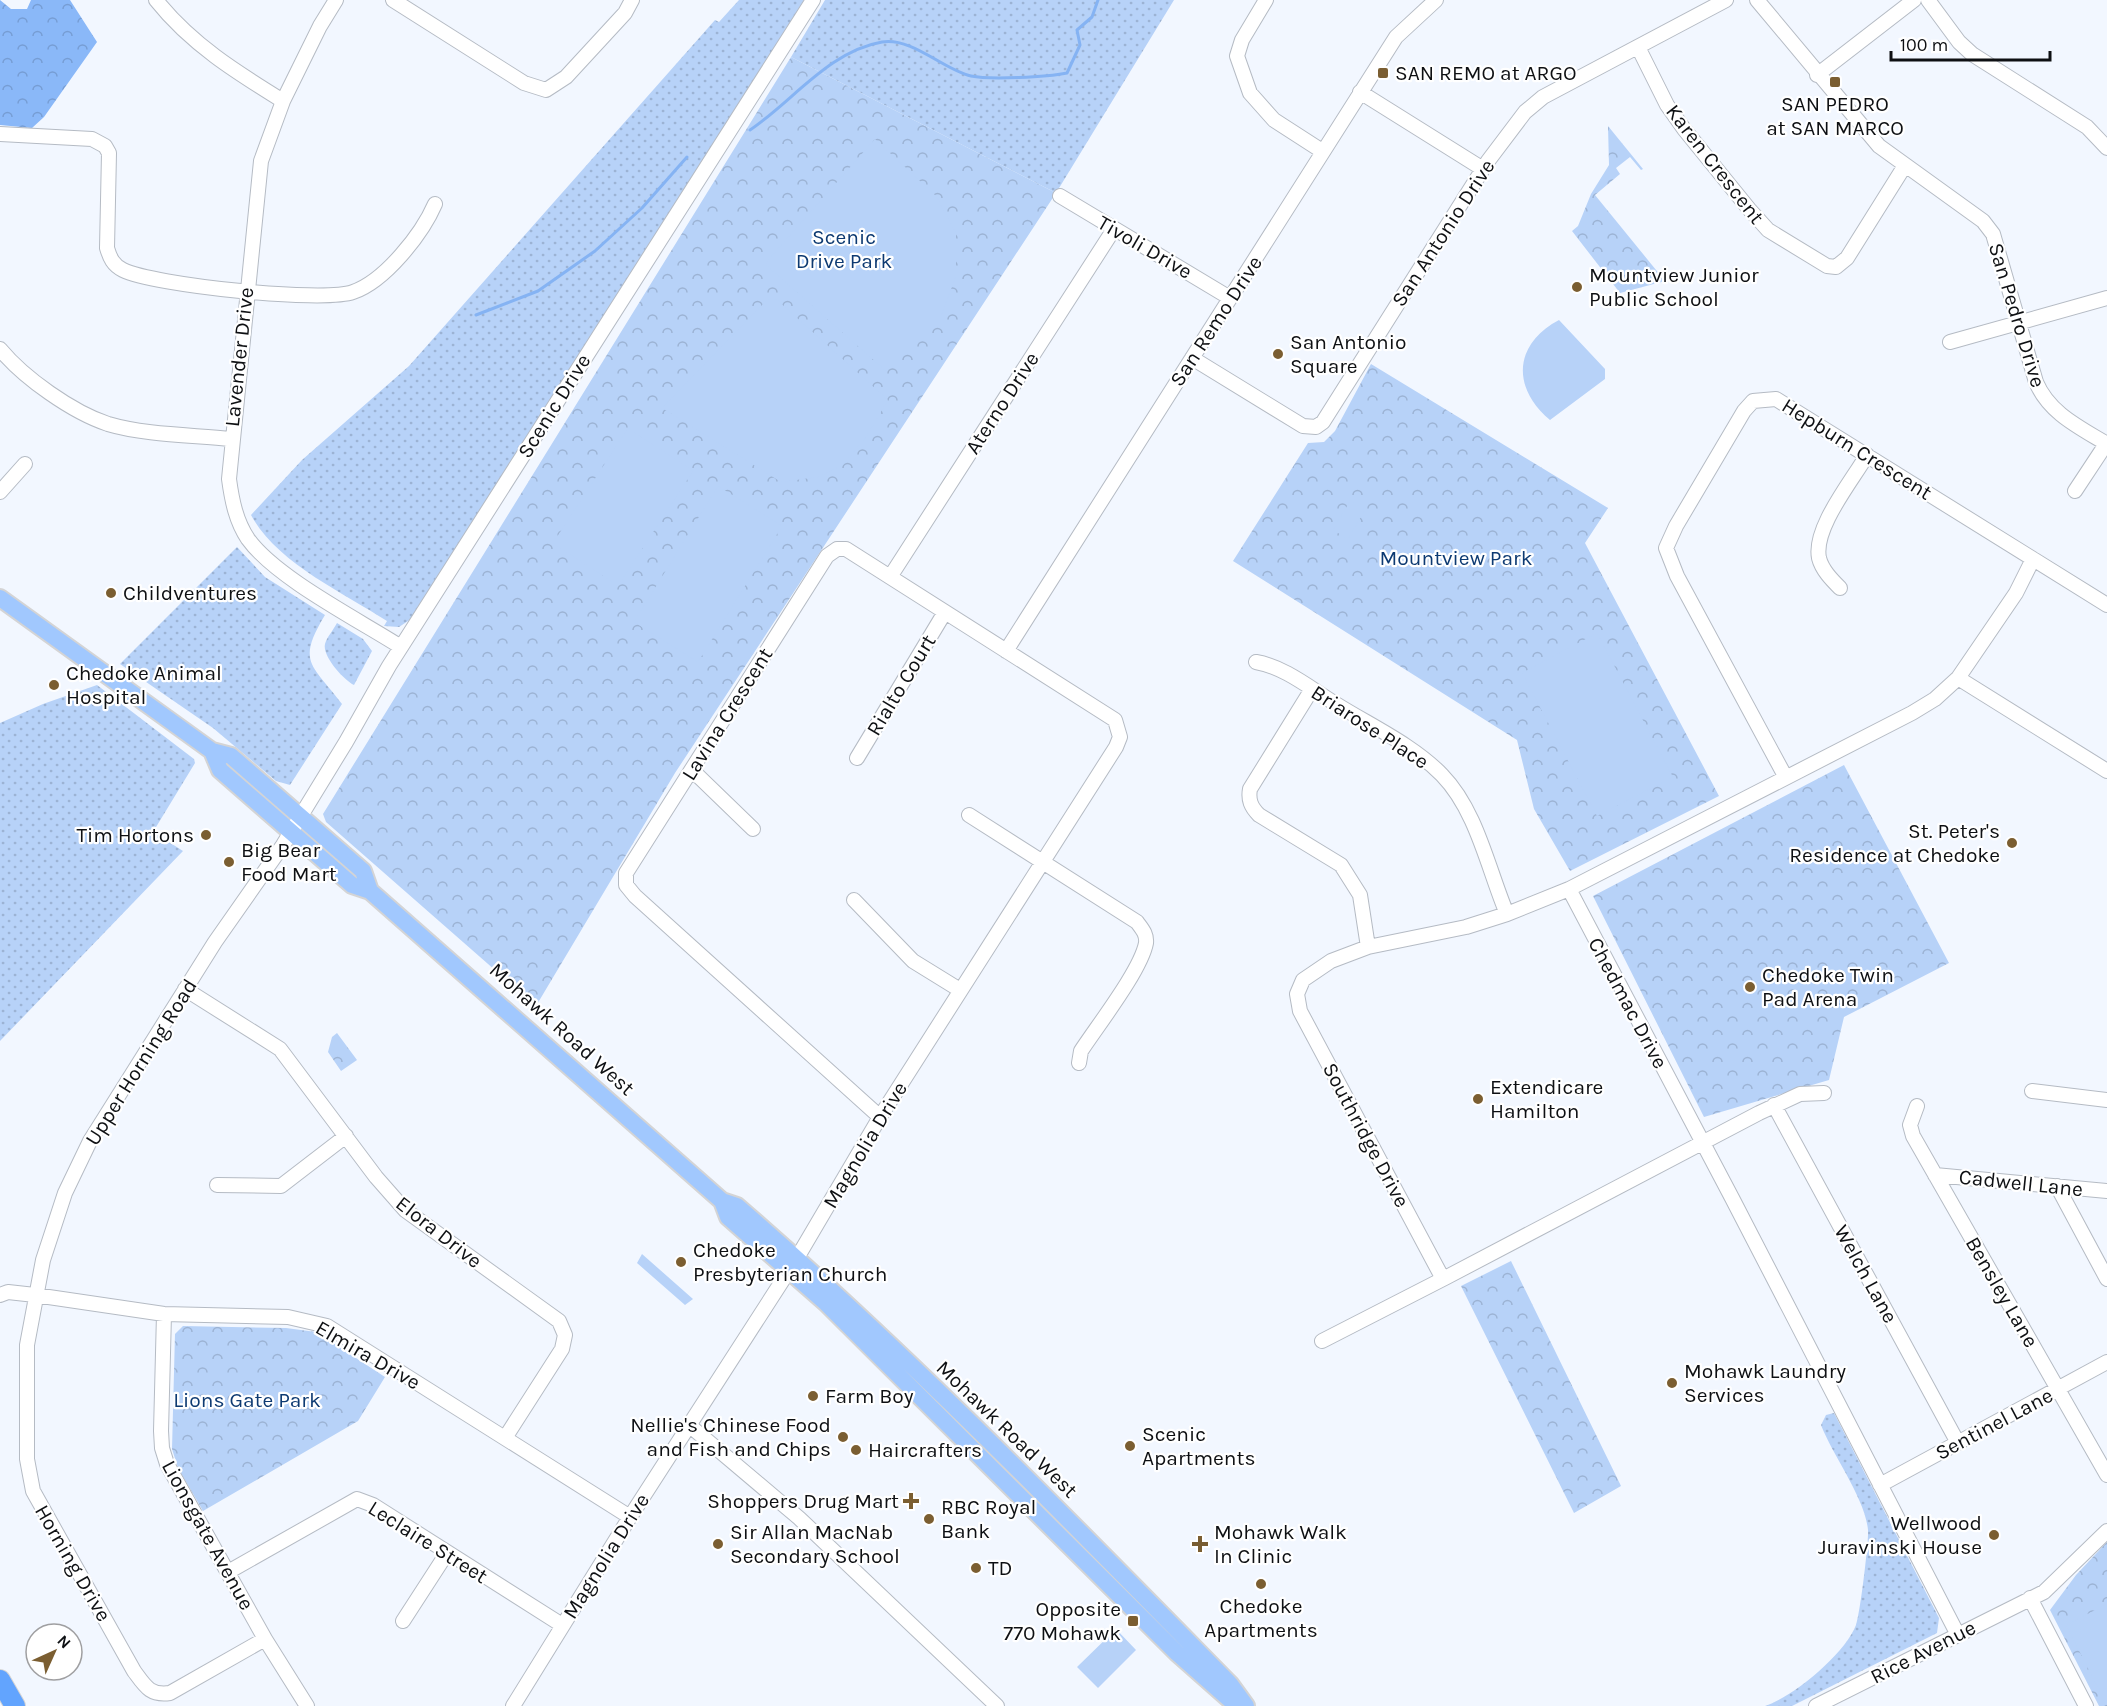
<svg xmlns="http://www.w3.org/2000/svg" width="2107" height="1706" viewBox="0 0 2107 1706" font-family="Karla,sans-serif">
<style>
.grass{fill:url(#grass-dots)}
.forest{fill:url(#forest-crowns)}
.park{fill:url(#park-crowns)}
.garden{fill:#b7d2f8}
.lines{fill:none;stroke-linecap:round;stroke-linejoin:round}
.stream{stroke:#85b3f3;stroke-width:3}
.minor-casing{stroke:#b5bbc4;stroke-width:16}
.major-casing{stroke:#d4d4d5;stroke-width:20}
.highway-casing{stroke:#d4d4d5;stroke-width:22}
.minor{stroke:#fff;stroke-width:14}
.major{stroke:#a1c8fe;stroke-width:16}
.highway{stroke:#62a4fe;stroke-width:20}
.poi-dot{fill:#7b5e31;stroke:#fff;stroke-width:2}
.labels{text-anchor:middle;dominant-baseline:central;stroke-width:4.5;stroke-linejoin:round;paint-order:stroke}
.poi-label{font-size:21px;fill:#0e1013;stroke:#fff;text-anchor:start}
.street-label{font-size:21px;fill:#0e1013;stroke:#fff}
.park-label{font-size:21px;fill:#0d3a72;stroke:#fff}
</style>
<defs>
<pattern id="grass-dots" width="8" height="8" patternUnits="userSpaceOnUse" patternTransform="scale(1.5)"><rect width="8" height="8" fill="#b7d2f8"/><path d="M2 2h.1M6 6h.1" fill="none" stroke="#9cb3d4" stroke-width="1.8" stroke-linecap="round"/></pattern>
<pattern id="forest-crowns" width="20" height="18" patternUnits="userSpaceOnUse" patternTransform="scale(1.5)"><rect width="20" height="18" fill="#8ab8f8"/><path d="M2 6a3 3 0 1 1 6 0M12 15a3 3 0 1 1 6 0" fill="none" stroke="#769dd4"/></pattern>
<pattern id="park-crowns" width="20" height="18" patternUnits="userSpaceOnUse" patternTransform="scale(1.5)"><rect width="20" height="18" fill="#b7d2f8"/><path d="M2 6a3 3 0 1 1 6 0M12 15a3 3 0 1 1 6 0" fill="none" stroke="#9cb3d4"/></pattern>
</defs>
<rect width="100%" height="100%" fill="#f2f7ff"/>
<path class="grass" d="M739,0H804L481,515L414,617L399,627L384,626L387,621C341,591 277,563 251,515L302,460L409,366L715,20L719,22Z
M825,0H1174L1056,193L791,57Z
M237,547L265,577L325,615C296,663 312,664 342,704L290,785L276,781L213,728L120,664Z
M337,623L363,639L372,651L354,685C344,680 322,656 325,644C327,637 334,629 337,623Z
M97,685L194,759L195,763L153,832L183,851L0,1041V723L43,704Z
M1834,1413L1939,1618L1937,1633L1792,1706H1765C1793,1697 1845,1654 1856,1625C1860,1616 1869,1540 1868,1530C1865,1498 1833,1456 1821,1425L1826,1415Z"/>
<path class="forest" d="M0,0L11,9H27L31,0H70L97,42L44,117L32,128L0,125Z"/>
<path class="park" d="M791,57L1056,193L675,773L536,1006L326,822L323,814Z
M1608,126L1643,169L1641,170L1630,157L1616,168L1620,174L1595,195L1665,281L1620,293L1572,231L1578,226L1591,194L1609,165Z
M1371,364L1608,508L1585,543L1719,796L1570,871L1534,809L1517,740L1233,561L1308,443L1324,442L1335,431Z
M1844,765L1949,963L1844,1017L1829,1080L1704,1117L1593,896Z
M337,1033L357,1060L341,1071L328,1052L332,1037Z
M1511,1261L1621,1486L1574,1513L1461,1286Z
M183,1326L286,1328L316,1332L385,1377L358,1421L203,1511L178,1468L172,1449L175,1334Z
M2107,1542V1706H2099L2050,1610L2076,1575Z"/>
<path class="garden" d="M875,139L936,196L956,233V276L941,316L886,371L766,265L769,259Z
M776,299L888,400L866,437L843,465L818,477L781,482L662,408L767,300Z
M1559,320L1605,369V379L1550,420C1511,387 1514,344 1559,320Z
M628,428L693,471L618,586L553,543Z
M718,486L782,526L698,662L634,622Z
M1350,501L1365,510L1348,539L1333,530Z
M1597,633L1673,777L1597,816L1522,673Z
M642,1254L693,1299L685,1305L637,1263Z
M2107,1604V1689L2098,1688L2066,1625Z
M1116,1629L1136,1650L1098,1688L1077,1667Z"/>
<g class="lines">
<path class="stream" d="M750,130C792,102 829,51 882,42C912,37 944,70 971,76C990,80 1047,77 1067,73L1080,45L1077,30L1092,17L1098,0
M476,315L538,291L595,251L642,208L687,157"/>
<defs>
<path id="minor" d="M156,0C191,44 236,72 283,101
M336,0L320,26L283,101L261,161L229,479C232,501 236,521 248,539C276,578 359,620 401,647
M393,0L524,83L546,90L566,77L625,13L632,0
M1266,0L1242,40L1237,56L1250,93L1274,120L1322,151
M1757,0L1879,146L1983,221L1993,234L2036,382C2049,413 2079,427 2107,444
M1928,0L1959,42L1972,54L2087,127L2107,148
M1638,47L1667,105L1684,129L1749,209L1768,230L1827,266L1836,267L1847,258L1904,167
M1817,75L1914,0
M1360,92L1483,169
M0,134L92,139L105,146L109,153L107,248C110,258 113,265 123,270C153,285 323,303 353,292C385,281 422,234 435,204
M1060,196L1230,298
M1950,342L2107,298
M0,349C24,378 72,412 108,424C145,435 193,435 231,439
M1192,358L1303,426L1316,427L1323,422L1488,161L1525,112L1543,97L1726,0
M2075,491L2106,444
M0,492L25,464
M890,577L1114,229
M1840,588C1832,580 1822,570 1819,558C1813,528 1852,481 1867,455
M1006,651L1396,37L1436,0
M1256,662C1285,667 1311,689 1336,704C1371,726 1413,745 1442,775C1477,811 1488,869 1507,914
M1958,678L2107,771
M1312,689L1250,789C1248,800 1251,807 1259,815L1341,865L1360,895L1368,947
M857,758L945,612
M692,770L753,829
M1785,776L1677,576L1666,548L1676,526L1744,411L1753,401L1776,399L2107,605
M969,815L1137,922C1142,929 1147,934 1146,943C1141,970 1098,1025 1081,1051L1079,1063
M1569,889L1507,914L1466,927L1368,947L1331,961L1303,980L1297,994L1300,1011L1443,1279L1759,1113L1800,1094L1824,1093
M854,900L913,961L960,990
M185,989L280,1049L376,1177L405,1210L559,1321L565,1335L562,1349L505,1438
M2032,1091L2107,1100
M1774,1105L1958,1443
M1917,1106L1910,1125L1913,1136L2107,1475
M1935,1175L2107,1191
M217,1185L281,1186L346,1136
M2057,1186L2107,1279
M0,1295L8,1292L35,1295L164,1314L288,1317L327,1326L630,1517
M164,1314L161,1431L162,1448L167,1464L265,1639L307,1706
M1322,1341L1443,1279
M690,1426L799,1518L997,1706
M1880,1485L2107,1362
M228,1572L357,1499L373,1505L562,1625
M2030,1598L2086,1706
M403,1621L447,1553
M1958,1635L1732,1198L1569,889L1912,713L1935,699L1958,678L2016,593L2033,559
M265,1639L170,1693C150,1696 145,1686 134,1671L33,1491L27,1459V1345L43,1260L65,1193L90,1141L215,942L283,845L346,742L389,666L813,0
M513,1706L630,1517L797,1258L880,1117L1116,747L1120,737L1115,720L846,549H837L827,556L626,873V885L635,896L880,1117
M1816,1706L2044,1592L2107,1531"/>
<path id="major" d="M0,598L212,751L231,756L363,871L370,891
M212,751L220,770L352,885L370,891L722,1201L737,1206C910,1356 1070,1521 1230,1684L1246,1706
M722,1201L728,1217L826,1303L1177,1653L1237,1706"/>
<path id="highway" d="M0,1680L15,1706"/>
</defs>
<use href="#minor" class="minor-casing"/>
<use href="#major" class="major-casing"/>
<use href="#highway" class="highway-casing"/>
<use href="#minor" class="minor"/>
<use href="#major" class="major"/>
<use href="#highway" class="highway"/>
</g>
<g class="poi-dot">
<rect x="1377" y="67" width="12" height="12" rx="3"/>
<rect x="1829" y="76" width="12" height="12" rx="3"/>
<circle cx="1577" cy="287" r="6"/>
<circle cx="1278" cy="354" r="6"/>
<circle cx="111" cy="593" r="6"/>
<circle cx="54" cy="685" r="6"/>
<circle cx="206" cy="835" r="6"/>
<circle cx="2012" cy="843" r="6"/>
<circle cx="229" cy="862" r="6"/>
<circle cx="1750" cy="987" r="6"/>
<circle cx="1478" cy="1099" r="6"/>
<circle cx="681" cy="1262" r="6"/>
<circle cx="1672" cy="1383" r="6"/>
<circle cx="813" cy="1396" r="6"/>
<circle cx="843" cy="1437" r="6"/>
<circle cx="1130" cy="1446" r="6"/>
<circle cx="856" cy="1450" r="6"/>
<path d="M908 1492h6v6h6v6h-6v6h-6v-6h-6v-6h6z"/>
<circle cx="929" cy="1519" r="6"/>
<circle cx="1994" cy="1535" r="6"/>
<circle cx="718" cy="1544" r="6"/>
<path d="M1197 1535h6v6h6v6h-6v6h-6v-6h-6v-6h6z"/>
<circle cx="976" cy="1568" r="6"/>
<circle cx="1261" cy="1584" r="6"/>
<rect x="1127" y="1615" width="12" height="12" rx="3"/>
</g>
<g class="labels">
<g class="poi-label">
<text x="1395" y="73">SAN REMO at ARGO</text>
<text x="1835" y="104" text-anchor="middle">SAN PEDRO<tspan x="1835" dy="24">at SAN MARCO</tspan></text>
<text x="1589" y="275">Mountview Junior<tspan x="1589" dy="24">Public School</tspan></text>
<text x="1290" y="342">San Antonio<tspan x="1290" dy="24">Square</tspan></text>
<text x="123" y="593">Childventures</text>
<text x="66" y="673">Chedoke Animal<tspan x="66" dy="24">Hospital</tspan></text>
<text x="2000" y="831" text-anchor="end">St. Peter's<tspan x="2000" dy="24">Residence at Chedoke</tspan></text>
<text x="194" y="835" text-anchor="end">Tim Hortons</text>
<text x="241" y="850">Big Bear<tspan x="241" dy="24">Food Mart</tspan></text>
<text x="1762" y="975">Chedoke Twin<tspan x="1762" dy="24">Pad Arena</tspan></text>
<text x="1490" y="1087">Extendicare<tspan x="1490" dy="24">Hamilton</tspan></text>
<text x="693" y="1250">Chedoke<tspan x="693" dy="24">Presbyterian Church</tspan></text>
<text x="1684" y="1371">Mohawk Laundry<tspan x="1684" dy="24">Services</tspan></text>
<text x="825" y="1396">Farm Boy</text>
<text x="831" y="1425" text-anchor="end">Nellie's Chinese Food<tspan x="831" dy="24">and Fish and Chips</tspan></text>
<text x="1142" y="1434">Scenic<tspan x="1142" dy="24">Apartments</tspan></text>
<text x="868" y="1450">Haircrafters</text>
<text x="899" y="1501" text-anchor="end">Shoppers Drug Mart</text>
<text x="941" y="1507">RBC Royal<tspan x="941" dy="24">Bank</tspan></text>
<text x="1982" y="1523" text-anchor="end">Wellwood<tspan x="1982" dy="24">Juravinski House</tspan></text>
<text x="730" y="1532">Sir Allan MacNab<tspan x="730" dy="24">Secondary School</tspan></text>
<text x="1214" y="1532">Mohawk Walk<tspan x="1214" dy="24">In Clinic</tspan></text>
<text x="988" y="1568">TD</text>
<text x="1261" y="1606" text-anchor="middle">Chedoke<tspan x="1261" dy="24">Apartments</tspan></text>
<text x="1121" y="1609" text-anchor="end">Opposite<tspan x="1121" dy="24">770 Mohawk</tspan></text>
</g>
<g class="street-label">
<text transform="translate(1715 164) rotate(52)">Karen Crescent</text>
<text transform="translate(1443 233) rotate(-57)">San Antonio Drive</text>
<text transform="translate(1145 247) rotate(30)">Tivoli Drive</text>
<text transform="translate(2017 315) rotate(73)">San Pedro Drive</text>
<text transform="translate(1216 321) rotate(-57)">San Remo Drive</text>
<text transform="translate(239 357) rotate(-84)">Lavender Drive</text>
<text transform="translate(1002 403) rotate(-57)">Aterno Drive</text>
<text transform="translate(554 406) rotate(-58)">Scenic Drive</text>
<text transform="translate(1857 449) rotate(32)">Hepburn Crescent</text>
<text transform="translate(901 685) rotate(-59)">Rialto Court</text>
<text transform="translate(727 714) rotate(-58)">Lavina Crescent</text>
<text transform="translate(1370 727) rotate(33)">Briarose Place</text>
<text transform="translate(1628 1003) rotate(62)">Chedmac Drive</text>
<text transform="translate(562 1029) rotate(42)">Mohawk Road West</text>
<text transform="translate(141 1062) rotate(-58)">Upper Horning Road</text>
<text transform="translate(1366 1135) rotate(62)">Southridge Drive</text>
<text transform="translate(865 1145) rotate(-59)">Magnolia Drive</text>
<text transform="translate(2021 1183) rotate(6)">Cadwell Lane</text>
<text transform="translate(439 1232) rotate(38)">Elora Drive</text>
<text transform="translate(1866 1274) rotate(61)">Welch Lane</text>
<text transform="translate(2002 1292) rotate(60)">Bensley Lane</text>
<text transform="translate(368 1355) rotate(30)">Elmira Drive</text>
<text transform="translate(1994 1424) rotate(-28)">Sentinel Lane</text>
<text transform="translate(1007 1429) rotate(44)">Mohawk Road West</text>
<text transform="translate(208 1535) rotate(61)">Lionsgate Avenue</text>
<text transform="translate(428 1542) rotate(32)">Leclaire Street</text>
<text transform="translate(606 1556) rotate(-58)">Magnolia Drive</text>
<text transform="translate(73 1563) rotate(60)">Horning Drive</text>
<text transform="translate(1923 1652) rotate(-27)">Rice Avenue</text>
</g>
<g class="park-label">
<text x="844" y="237">Scenic<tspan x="844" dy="24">Drive Park</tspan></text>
<text x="1456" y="558">Mountview Park</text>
<text x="247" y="1400">Lions Gate Park</text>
</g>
</g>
<g transform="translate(54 1652) rotate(45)"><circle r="28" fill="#ffffff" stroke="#9f9fa1" stroke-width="1.5"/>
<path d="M0-4.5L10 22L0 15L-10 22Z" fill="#7b5e31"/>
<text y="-9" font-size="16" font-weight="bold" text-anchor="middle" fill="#0e1013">N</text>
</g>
<path d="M1891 51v9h159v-9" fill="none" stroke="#0e1013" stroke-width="3"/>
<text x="1900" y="51" font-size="18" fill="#0e1013" stroke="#ffffff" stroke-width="4.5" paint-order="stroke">100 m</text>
</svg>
